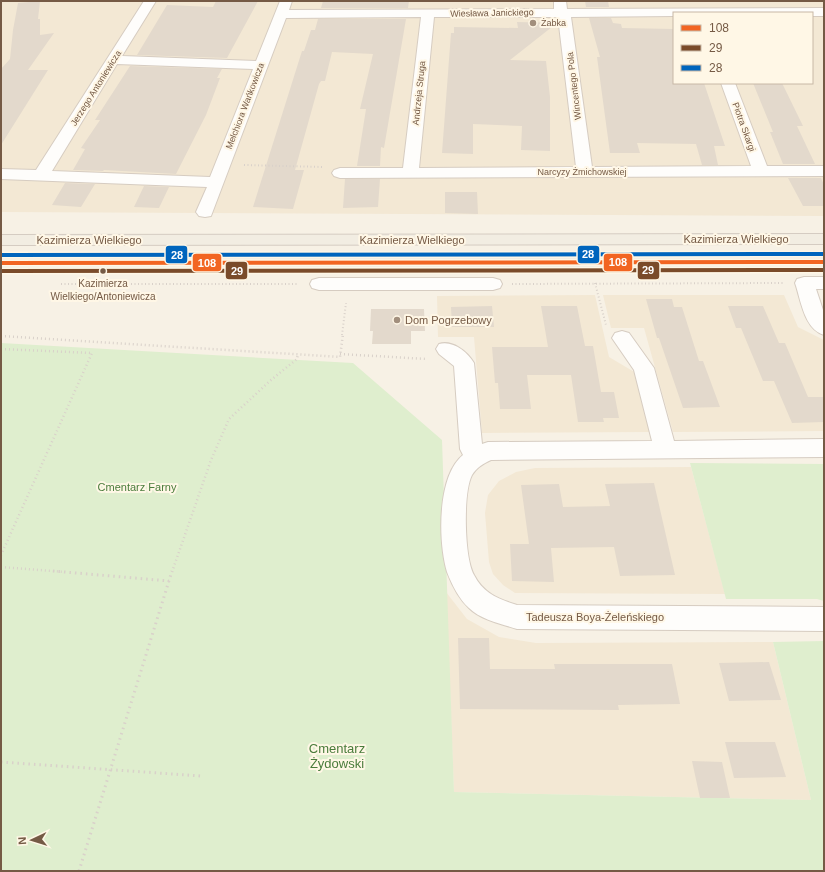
<svg xmlns="http://www.w3.org/2000/svg" width="825" height="872" viewBox="0 0 825 872" font-family="Arial,sans-serif">
<style>
.residential{fill:#f3e8d4;fill-rule:evenodd}
.green{fill:#dfeece}
.building{fill:#e3d9cc}
.lines{fill:none;stroke-linecap:round;stroke-linejoin:round}
.minor-casing{stroke:#d6ccc1;stroke-width:2}
.major-casing{stroke:#d5ccc2;stroke-width:2}
.path-far2{stroke:#d9d1ca;stroke-width:2;stroke-dasharray:1 2.5;stroke-linecap:butt}
.path-far1{stroke:#d9d1ca;stroke-width:2.5;stroke-dasharray:1 3;stroke-linecap:butt}
.path{stroke:#d9d1ca;stroke-width:3;stroke-dasharray:1.5 4;stroke-linecap:butt}
.minor{fill:#fefdfb;fill-rule:evenodd}
.major{fill:#f2ede2;fill-rule:evenodd}
.bus-1-casing{stroke:#fff7e6;stroke-width:3}
.bus-2-casing{stroke:#fff7e6;stroke-width:3}
.bus-3-casing{stroke:#fff7e6;stroke-width:3}
.bus-1{fill:#f26522;fill-rule:evenodd}
.bus-2{fill:#7a4b2a;fill-rule:evenodd}
.bus-3{fill:#0065bd;fill-rule:evenodd}
.poi-dot{fill:#a28f7d;stroke:#fff7e6;stroke-width:1.5}
.bus-dot{fill:#755a45;stroke:#fff7e6;stroke-width:1.5}
.labels{text-anchor:middle;dominant-baseline:central;stroke-width:4;stroke-linejoin:round;paint-order:stroke}
.far-street-label{font-size:9px;fill:#755a45;stroke:#fff7e6}
.far-poi-label{font-size:9px;fill:#755a45;stroke:#fff7e6;text-anchor:start}
.bus-label{font-size:10px;fill:#755a45;stroke:#fff7e6}
.street-label{font-size:11px;fill:#755a45;stroke:#fff7e6}
.poi-label{font-size:11px;fill:#755a45;stroke:#fff7e6;text-anchor:start}
.park-label{font-size:11px;fill:#4a7c3b;stroke:#fff7e6}
.near-park-label{font-size:13px;fill:#4a7c3b;stroke:#fff7e6}
.line-badge{stroke:#fff7e6;stroke-width:1.5}
.badge-label{font-size:11px;text-anchor:middle;font-weight:bold;fill:#fff}
</style>
<rect width="100%" height="100%" fill="#f7f1e5"/>
<path class="residential" d="M1,1H824V216L1,212ZM674,13H812V83H674Z
M595,295L609,357L636,373L650,432L482,433L474,337H438L437,296Z
M603,295H784L798,327L824,340V431L673,432L644,328H611Z
M691,467L725,594L515,593L503,585L493,574L489,562L485,513L488,495L499,481L516,472L535,468Z
M446,592L467,619L499,637L536,643L773,642L811,800L454,792Z"/>
<path class="green" d="M1,343L353,363L442,440L454,792L811,800L773,642L824,641V871H1Z
M690,463L824,464V601L817,599H726Z"/>
<path class="building" d="M40,1L38,19H40V35L54,33L28,70H48L1,145V69L10,59L13,30L18,3Z
M216,1H258L227,58L137,55L167,5L213,7Z
M323,1H409L408,8H321Z
M585,1H608L609,7H586Z
M589,18H611L613,23L621,24L622,28L674,29V83H704L725,146H714L718,165H702L696,144L637,143L640,153H610L597,57H600Z
M318,19H406L384,148L381,147L380,166H357L366,109H360L373,54L332,52L325,81H321L319,84L295,170H304L293,209L253,207L302,51H304L311,30H315Z
M517,22L557,23L510,60L546,61L550,97V151L521,150L522,126L473,124V154L442,153L451,33H454V27L518,28Z
M130,66L222,69L217,78H220L206,115L176,174L104,170L103,171L73,170L85,149L81,148L100,120H95Z
M753,83H782L803,126H797L815,164H783L770,132H773Z
M788,178H821L824,185V206H803Z
M345,179H380L378,207L343,208Z
M65,183L95,184L81,207L52,205Z
M144,186L169,187L159,208L134,207Z
M445,192H477L478,214L445,213Z
M646,299H672L674,307H682L699,361H703L720,407L683,408L659,338H657Z
M492,306L494,327H452L451,307Z
M541,306H577L585,346H593L601,392H614L619,418H603L604,422H578L571,375H527L531,409H500L498,383H495L492,347H548Z
M728,306H763L779,343H785L808,397H824V422L792,423L774,381H763L741,328H736Z
M371,309H424L425,331H411V344H372L373,331H370Z
M654,483L675,575L620,576L614,547L551,548L554,582L512,581L510,544H529L521,485L559,484L563,507L610,506L605,484Z
M458,638H489L490,669H555L554,664H672L680,704L618,705L619,710L460,709Z
M769,662L781,700L729,701L719,663Z
M725,742H775L786,777L734,778Z
M692,761L722,762L730,798H700Z"/>
<g class="lines">
<defs>
<path id="minor" d="M144,1H156L122,56L256,61L280,1H292L289,10L554,9V1H566L567,9L824,8V16H812V13H674V16L571,17L592,167L751,166L721,83H735L767,166H824V176L340,178L334,176L332,173L334,170L340,168H403L421,17L286,18L211,216L205,217L199,216L196,212L207,187L1,179V169L36,170ZM434,17H558L576,167L419,168ZM117,64L253,69L210,177L52,171Z
M804,277H824V289H816L824,313V335C804,329 801,300 795,283L797,279Z
M319,278H493L500,280L502,284L500,288L493,290H319L312,288L310,284L312,280Z
M622,331L629,333L654,368L674,441L824,439V457L491,460C484,463 476,468 472,475C463,492 464,557 474,575C483,593 498,599 517,605L824,607V631L517,629C502,624 481,620 469,608C459,599 452,585 447,572C438,542 437,476 463,455L460,449L454,366L439,354L436,349L439,344C452,340 467,351 474,363L482,444L488,442L652,441L634,370L612,338L615,333Z"/>
<path id="major" d="M824,234V244L1,245V235Z
M824,256V268L1,269V257Z"/>
</defs>
<use href="#minor" class="minor-casing"/>
<use href="#major" class="major-casing"/>
<path class="path-far2" d="M244,165L323,167
M595,283L606,325
M61,284H298
M512,284L783,283
M342,335L346,303"/>
<path class="path-far1" d="M1,336L340,357L343,334
M1,349L92,353L1,555
M340,354L427,359
M1,567L65,572
M172,572L211,460L229,419L271,380L297,359L298,354"/>
<path class="path" d="M53,571L169,581
M1,762L201,776
M79,871L172,571"/>
<use href="#minor" class="minor"/>
<use href="#major" class="major"/>
<defs>
<path id="bus-1" d="M824,260V264L1,265V261Z"/>
<path id="bus-2" d="M824,268V272L1,273V269Z"/>
<path id="bus-3" d="M824,252V256L1,257V253Z"/>
</defs>
<use href="#bus-1" class="bus-1-casing"/>
<use href="#bus-2" class="bus-2-casing"/>
<use href="#bus-3" class="bus-3-casing"/>
<use href="#bus-1" class="bus-1"/>
<use href="#bus-2" class="bus-2"/>
<use href="#bus-3" class="bus-3"/>
</g>
<g class="poi-dot">
<circle cx="533" cy="23" r="4"/>
<circle cx="397" cy="320" r="4"/>
</g>
<circle class="bus-dot" cx="103" cy="271" r="3.5"/>
<g class="labels">
<g class="far-street-label">
<text transform="translate(492 13) rotate(-1)">Wiesława Janickiego</text>
<text transform="translate(574 86) rotate(-97)">Wincentego Pola</text>
<text transform="translate(96 88) rotate(-58)">Jerzego Antoniewicza</text>
<text transform="translate(419 93) rotate(-84)">Andrzeja Struga</text>
<text transform="translate(245 106) rotate(-69)">Melchiora Wańkowicza</text>
<text transform="translate(744 127) rotate(70)">Piotra Skargi</text>
<text x="582" y="172">Narcyzy Żmichowskiej</text>
</g>
<g class="far-poi-label">
<text x="541" y="23">Żabka</text>
</g>
<g class="bus-label">
<text x="103" y="283">Kazimierza<tspan x="103" dy="13">Wielkiego/Antoniewicza</tspan></text>
</g>
<g class="street-label">
<text x="736" y="239">Kazimierza Wielkiego</text>
<text x="89" y="240">Kazimierza Wielkiego</text>
<text x="412" y="240">Kazimierza Wielkiego</text>
<text x="595" y="617">Tadeusza Boya-Żeleńskiego</text>
</g>
<g class="poi-label">
<text x="405" y="320">Dom Pogrzebowy</text>
</g>
<g class="park-label">
<text x="137" y="487">Cmentarz Farny</text>
</g>
<g class="near-park-label">
<text x="337" y="748">Cmentarz<tspan x="337" dy="15">Żydowski</tspan></text>
</g>
</g>
<g class="line-badge">
<rect x="577" y="245" width="23" height="19" rx="4" fill="#0065bd"/>
<rect x="165" y="245" width="23" height="19" rx="4" fill="#0065bd"/>
<rect x="603" y="253" width="30" height="19" rx="4" fill="#f26522"/>
<rect x="192" y="253" width="30" height="19" rx="4" fill="#f26522"/>
<rect x="637" y="261" width="23" height="19" rx="4" fill="#7a4b2a"/>
<rect x="225" y="261" width="23" height="19" rx="4" fill="#7a4b2a"/>
</g>
<g class="badge-label">
<text x="588" y="258">28</text>
<text x="177" y="259">28</text>
<text x="618" y="266">108</text>
<text x="207" y="267">108</text>
<text x="648" y="274">29</text>
<text x="237" y="275">29</text>
</g>
<rect width="825" height="872" fill="none" stroke="#755a45" stroke-width="4"/>
<rect x="673" y="12" width="140" height="72" fill="#fff7e6" stroke="#c8b8a6"/>
<rect x="681" y="25" width="20" height="6" fill="#f26522" stroke="#c8b8a6"/>
<text x="709" y="32" font-size="12" fill="#755a45">108</text>
<rect x="681" y="45" width="20" height="6" fill="#7a4b2a" stroke="#c8b8a6"/>
<text x="709" y="52" font-size="12" fill="#755a45">29</text>
<rect x="681" y="65" width="20" height="6" fill="#0065bd" stroke="#c8b8a6"/>
<text x="709" y="72" font-size="12" fill="#755a45">28</text>
<g transform="translate(32 840) rotate(266)" stroke="#fff7e6" stroke-width="3" paint-order="stroke">
<path d="M0-3L7 15L0 10L-7 15Z" fill="#755a45"/>
<text y="-6" font-size="11" font-weight="bold" text-anchor="middle" fill="#755a45">N</text>
</g>
</svg>
